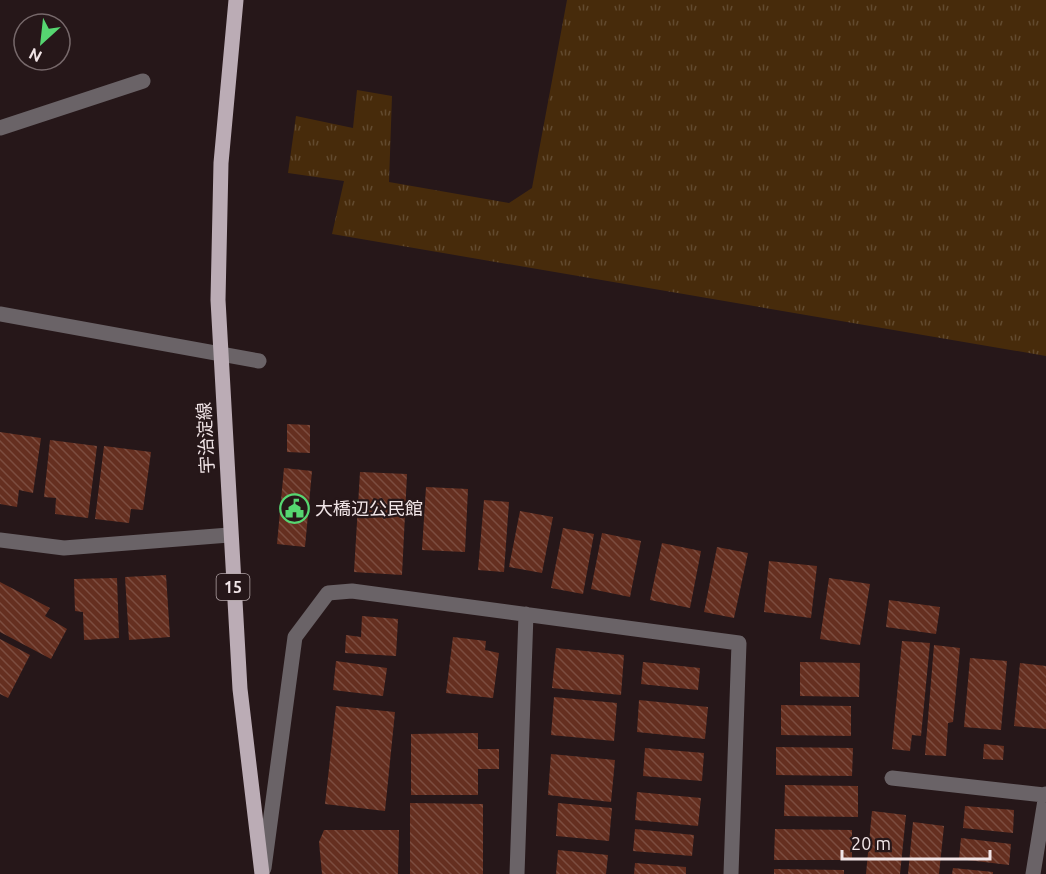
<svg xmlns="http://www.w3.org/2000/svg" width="1046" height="874" viewBox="0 0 1046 874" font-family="Ubuntu,'Noto Sans JP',sans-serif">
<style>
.grass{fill:url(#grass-tufts)}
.building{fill:url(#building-back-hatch)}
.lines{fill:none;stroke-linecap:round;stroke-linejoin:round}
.lane{stroke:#6a6367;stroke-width:15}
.street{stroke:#6a6367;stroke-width:15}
.primary{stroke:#bbacb5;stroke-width:15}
.labels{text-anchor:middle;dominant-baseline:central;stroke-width:4.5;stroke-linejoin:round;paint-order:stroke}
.shield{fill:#261719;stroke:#b4a7a9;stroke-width:1.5}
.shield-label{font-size:16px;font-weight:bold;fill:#f1e5e7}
.street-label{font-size:18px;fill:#f1e5e7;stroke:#261719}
.poi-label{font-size:18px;fill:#f1e5e7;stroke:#261719;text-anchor:start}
</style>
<defs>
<pattern id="grass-tufts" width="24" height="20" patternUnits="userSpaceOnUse" patternTransform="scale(1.5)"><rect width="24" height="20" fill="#472b0b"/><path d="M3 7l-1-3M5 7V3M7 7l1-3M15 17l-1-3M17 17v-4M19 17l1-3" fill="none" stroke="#624a2f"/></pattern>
<pattern id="building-back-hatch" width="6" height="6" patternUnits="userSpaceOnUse" patternTransform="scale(1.5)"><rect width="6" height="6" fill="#652f20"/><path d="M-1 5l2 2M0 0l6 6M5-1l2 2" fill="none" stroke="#7c4d40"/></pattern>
</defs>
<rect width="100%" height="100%" fill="#261719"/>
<path class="grass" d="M567,0H1046V356L332,234L344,181L288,173L296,116L353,128L357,90L392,96L389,182L509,203L532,188Z"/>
<path class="building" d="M287,424L310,425V453L287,452Z
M0,432L41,438L33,493L19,490L17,507L0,504Z
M50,440L97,446L88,518L55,514L56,498L44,497Z
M104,446L151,452L143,510L131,509L129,523L95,519Z
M284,468L312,471L305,547L277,544Z
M360,472L407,474L402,575L354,572Z
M426,487L468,489L465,552L422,550Z
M484,500L509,502L504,572L478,570Z
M520,511L553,517L542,573L509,567Z
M563,528L594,534L583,594L551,588Z
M602,533L641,541L630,597L591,589Z
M662,543L701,551L690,608L650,600Z
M717,547L748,553L734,618L704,612Z
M769,561L817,566L811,618L764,612Z
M166,575L170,637L129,640L125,577Z
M117,578L119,638L84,640L83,612L75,611L74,579Z
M829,578L870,584L860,645L820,639Z
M0,582L50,608L45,616L67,629L51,659L0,632Z
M889,600L940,607L936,634L886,627Z
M362,616L398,619L396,656L345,653L346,635L361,637Z
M453,637L486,641L485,650L499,653L493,698L446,693Z
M0,639L30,655L8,698L0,694Z
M902,641L930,643L921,736L912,735L910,751L892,749Z
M934,645L960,648L953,722L948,723L946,756L925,755Z
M556,648L624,655L621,695L552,688Z
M970,658L1007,661L1001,730L964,727Z
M336,661L387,668L383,696L333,690Z
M643,662L700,668L698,690L641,684Z
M800,662L860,663L859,697L800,696Z
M1020,663L1046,666V729L1014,726Z
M554,697L617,703L614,741L551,735Z
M639,700L708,707L705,739L637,732Z
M781,705L851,706V736L781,735Z
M336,706L395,712L385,811L325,804Z
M478,733V749H499V769H478V795H411V734Z
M984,744L1004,746L1003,760L983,759Z
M776,747L853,748L852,776L776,775Z
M645,748L704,753L702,781L643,776Z
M551,754L615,760L611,802L548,795Z
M785,785L858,786V817L784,816Z
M637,792L701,798L698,826L635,820Z
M410,803L483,804V874H410Z
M558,803L612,808L609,841L556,836Z
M965,806L1014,810L1013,833L963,828Z
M872,811L906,815L900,874H866Z
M913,822L944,826L939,874H908Z
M635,829L694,835L692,856L633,851Z
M775,829L852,830V860H774Z
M324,830H399L398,874H322L319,842Z
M961,838L1011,844L1009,865L959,859Z
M558,850L608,855L606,874H556Z
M635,863L686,867V874H634Z
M953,868L993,872V874H952Z
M774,869L844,870V874H774Z"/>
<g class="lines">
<path class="lane" d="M0,128L143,81"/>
<path class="street" d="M0,314L259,361
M0,540L64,548L229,535
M892,778L1044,795
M264,868L295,637L328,593L352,591L739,643L731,874
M517,874L526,614
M1033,874L1046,794"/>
<path class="primary" d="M236,0L221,163L218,300L240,689L262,874"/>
</g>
<defs>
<symbol id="civic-ring" viewBox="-11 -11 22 22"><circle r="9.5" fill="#261719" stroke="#56d671" stroke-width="1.5"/><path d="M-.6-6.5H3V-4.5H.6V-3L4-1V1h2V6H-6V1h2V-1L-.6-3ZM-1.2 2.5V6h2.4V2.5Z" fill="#56d671"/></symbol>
</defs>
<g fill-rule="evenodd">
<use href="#civic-ring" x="278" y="492" width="33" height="33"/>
</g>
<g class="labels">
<rect class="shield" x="216.5" y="574" width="33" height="26" rx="4.5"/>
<g class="shield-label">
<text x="233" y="587">15</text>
</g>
<g class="street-label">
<text transform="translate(205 438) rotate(-93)">宇治淀線</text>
</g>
<g class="poi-label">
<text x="315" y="508">大橋辺公民館</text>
</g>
</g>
<g transform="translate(42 42) rotate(207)"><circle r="28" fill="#261719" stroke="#77696b" stroke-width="1.5"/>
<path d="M0-4.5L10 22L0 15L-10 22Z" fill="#56d671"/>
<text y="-9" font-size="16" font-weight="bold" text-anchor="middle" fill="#f1e5e7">N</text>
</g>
<path d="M842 850v9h148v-9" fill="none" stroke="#f1e5e7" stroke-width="3"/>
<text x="851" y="850" font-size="18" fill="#f1e5e7" stroke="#261719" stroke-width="4.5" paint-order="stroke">20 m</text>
</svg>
